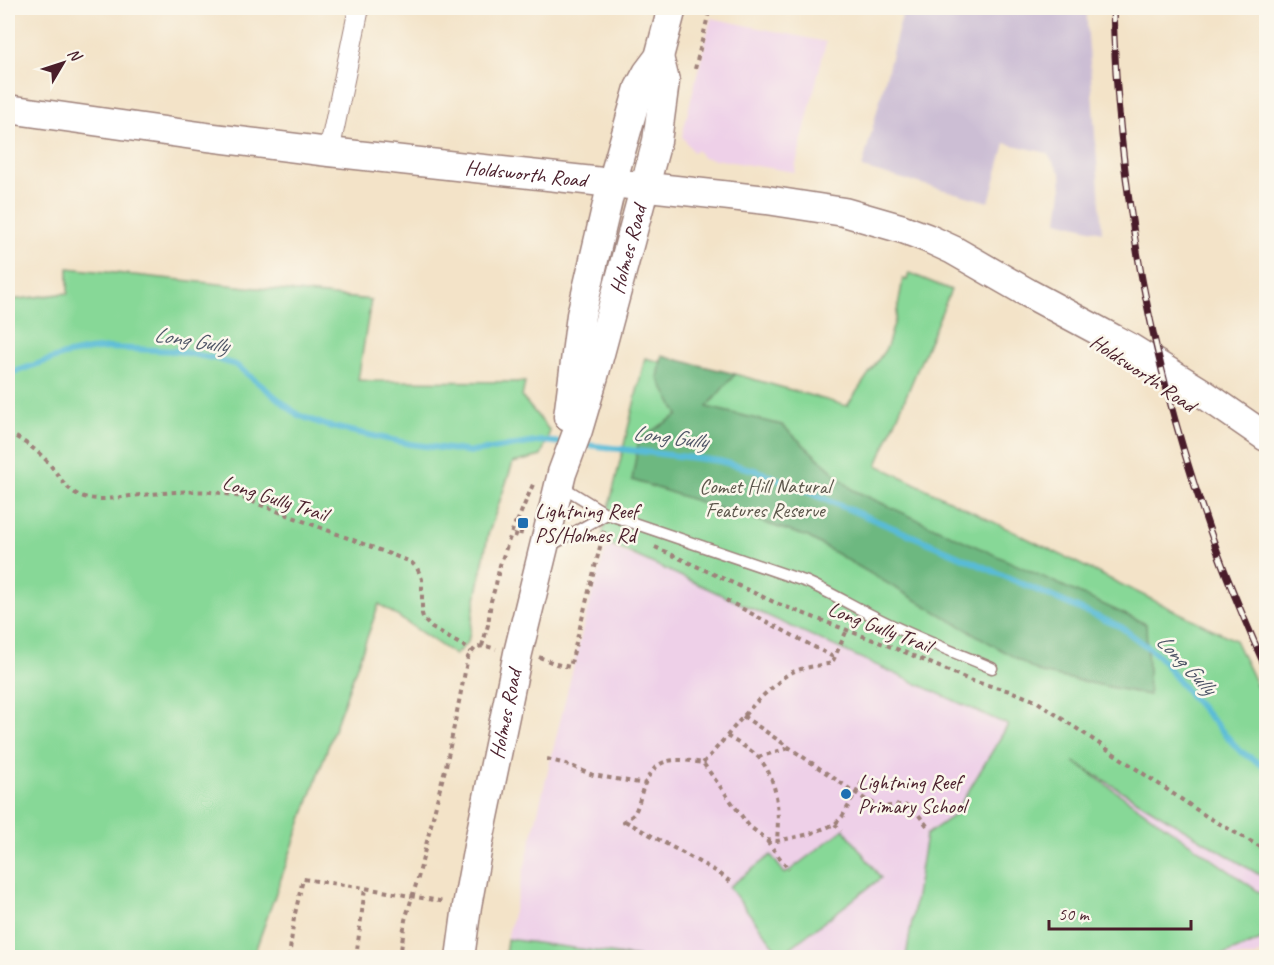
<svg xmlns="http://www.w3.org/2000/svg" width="1274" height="965" viewBox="0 0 1274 965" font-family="Caveat,sans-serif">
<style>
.built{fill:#eed0e8}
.industrial{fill:#ccbed4}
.green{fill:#87d897;stroke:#687c61;stroke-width:1.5}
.forest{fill:#6db880;stroke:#5c6c56;stroke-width:1.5}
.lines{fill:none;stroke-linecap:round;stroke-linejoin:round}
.stream{stroke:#58bbd7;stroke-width:6}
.lane-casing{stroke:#9e817a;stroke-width:13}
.street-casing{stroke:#9e817a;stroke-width:22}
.secondary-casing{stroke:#9e817a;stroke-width:31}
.path{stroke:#9e817a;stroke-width:4;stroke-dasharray:4.5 4.5;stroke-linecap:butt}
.lane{stroke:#fff;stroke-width:10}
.street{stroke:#fff;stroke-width:20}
.secondary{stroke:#fff;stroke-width:28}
.rail-casing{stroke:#4a1f2b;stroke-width:7}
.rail{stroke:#fbf7ec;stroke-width:4.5;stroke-dasharray:14;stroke-linecap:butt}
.poi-dot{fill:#1f6fb2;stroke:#fbf7ec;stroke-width:2}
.labels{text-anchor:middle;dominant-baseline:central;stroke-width:5;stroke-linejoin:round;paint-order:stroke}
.street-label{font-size:21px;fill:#4a1f2b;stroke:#fbf7ec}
.park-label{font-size:21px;fill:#5c564b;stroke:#fbf7ec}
.poi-label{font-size:21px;fill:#4a1f2b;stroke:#fbf7ec;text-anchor:start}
.water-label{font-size:22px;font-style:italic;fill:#4f5667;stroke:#fbf7ec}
</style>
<rect width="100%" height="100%" fill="#fbf7ec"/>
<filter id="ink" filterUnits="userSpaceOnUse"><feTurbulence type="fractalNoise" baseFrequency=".0167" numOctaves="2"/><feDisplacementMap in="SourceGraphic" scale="12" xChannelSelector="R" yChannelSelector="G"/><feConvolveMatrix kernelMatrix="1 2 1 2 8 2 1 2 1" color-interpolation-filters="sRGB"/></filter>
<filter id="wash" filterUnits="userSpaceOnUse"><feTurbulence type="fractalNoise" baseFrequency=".008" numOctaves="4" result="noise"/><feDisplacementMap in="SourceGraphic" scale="24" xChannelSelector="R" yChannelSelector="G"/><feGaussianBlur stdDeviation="1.35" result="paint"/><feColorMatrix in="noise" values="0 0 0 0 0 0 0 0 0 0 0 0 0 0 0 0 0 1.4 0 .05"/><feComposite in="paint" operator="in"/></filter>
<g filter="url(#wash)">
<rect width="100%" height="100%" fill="#f3e3c8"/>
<path class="built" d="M711,18L826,42L794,172L702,157L697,150L693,152L682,136Z
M610,547L928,671L1266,876V951L1253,957L639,958L507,939L586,615L605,551Z"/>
<path class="industrial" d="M904,8H1086L1102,232L1058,221L1062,191L1061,174L1047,153L1005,143L989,202L862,168Z"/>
<path class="green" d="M68,268L371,300L358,380L374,381L525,382L522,397L550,431L541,456L513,463L488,535L468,642L455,655L379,604L253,957H8V320L11,300L68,293Z
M909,273L951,290L877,465L1235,640L1266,705V879L1074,762L1266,897V938L1218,957H906L926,835L954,815L1008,725L601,540L645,358L730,380L735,374L847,406L887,347L896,317L903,279L907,280Z
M844,829L881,878L781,955L729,887L771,855L785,874Z
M507,939L639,957H505Z"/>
<path class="forest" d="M662,356L735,374L707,407L782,425L853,490L1146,624L1149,695L1041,673L808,537L632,480L639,439L678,415L658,378Z"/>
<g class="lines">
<path class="stream" d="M8,374L64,355L89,350L108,348L177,351L213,358L236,365L298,415L328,426L410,444L472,452L542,441L564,443
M580,444L719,461L758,471L929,543L1121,627L1158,655L1189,694L1240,751L1262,765H1266"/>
</g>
</g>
<g filter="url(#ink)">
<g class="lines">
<defs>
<path id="lane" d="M560,485L607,514L807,582C829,592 851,605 873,616C911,636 952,651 992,668
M550,546L607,514"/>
<path id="street" d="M329,152L359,8"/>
<g id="secondary">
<path id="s1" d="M8,109L207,137L329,152L767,200L844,212L903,229L927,238L953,250L1028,293L1127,346L1201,392L1266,437"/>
<path d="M568,417L581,315L612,183L639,88L647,73L659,57L672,8"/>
<path id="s2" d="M460,958L467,906L479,841L518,653L562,473L578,430L594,376L657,141L665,81L659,57"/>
</g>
</defs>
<use href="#lane" class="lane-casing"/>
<use href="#street" class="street-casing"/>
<use href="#secondary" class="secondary-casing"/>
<path class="path" d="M695,69L710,8
M8,433C21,439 34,448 45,459C58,472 65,492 84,497C99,501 115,498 130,496C166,493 204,487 240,497L411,562L417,568L422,579V614L424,620L432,628L467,648L470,652
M517,522L534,482
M655,547L776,603L902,651L972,681L1010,691L1036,701L1206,816L1266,850
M726,600L835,658
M482,646L488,625L491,601L496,584L500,565L515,523L517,522L523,523L520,537L512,534
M539,657L556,664L570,667L604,531
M743,716L866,800L883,807L900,805L908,806L914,809L928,827
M727,736C737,743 751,749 759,758C779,781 779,813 777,841
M758,757L789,748
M547,759L569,765L593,775L645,784
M703,763C727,738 746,709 773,687C778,683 782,678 787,675C800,667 818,666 832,663L847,630
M625,821L719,873L733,884
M622,822C626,820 631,817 634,814C638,808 640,798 642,791C654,757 670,757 703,763L749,826L767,840L777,841L810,834L835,824L842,817L868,772
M835,824L841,831
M767,841L789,870
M289,958L294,918L303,879L365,888L445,902
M356,958L365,888
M400,958L405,920L418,878L441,784L446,766L468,657L476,647L486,646L496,649"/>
<use href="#lane" class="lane"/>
<use href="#street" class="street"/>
<use href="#secondary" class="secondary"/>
<defs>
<path id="rail" d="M1113,8C1118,195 1154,380 1219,556C1233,594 1250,632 1266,669"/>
</defs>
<use href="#rail" class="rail-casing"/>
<use href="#rail" class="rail"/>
</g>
</g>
<g class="poi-dot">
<rect x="517" y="517" width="12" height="12" rx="3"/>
<circle cx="846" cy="794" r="6"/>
</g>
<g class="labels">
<g class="street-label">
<text stroke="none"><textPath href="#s1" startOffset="522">Holdsworth Road</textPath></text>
<text stroke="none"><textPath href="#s2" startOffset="729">Holmes Road</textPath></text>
<text transform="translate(1143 373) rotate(34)">Holdsworth Road</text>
<text transform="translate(275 498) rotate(18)">Long Gully Trail</text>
<text transform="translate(880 627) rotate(21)">Long Gully Trail</text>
<text stroke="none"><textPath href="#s2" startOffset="248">Holmes Road</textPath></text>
</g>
<g class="park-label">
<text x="765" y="486">Comet Hill Natural<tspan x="765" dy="24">Features Reserve</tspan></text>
</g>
<g class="poi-label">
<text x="535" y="511">Lightning Reef<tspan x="535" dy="24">PS/Holmes Rd</tspan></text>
<text x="858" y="782">Lightning Reef<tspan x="858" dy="24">Primary School</tspan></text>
</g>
<g class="water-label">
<text transform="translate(191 340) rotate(9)">Long Gully</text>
<text transform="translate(670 437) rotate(7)">Long Gully</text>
<text transform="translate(1186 664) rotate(46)">Long Gully</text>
</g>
</g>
<rect width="1274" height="965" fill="none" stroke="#fbf7ec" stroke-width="30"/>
<g transform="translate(63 63) rotate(51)" stroke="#fbf7ec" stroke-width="4.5" paint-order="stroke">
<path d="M0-4.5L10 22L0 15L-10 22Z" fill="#4a1f2b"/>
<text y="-9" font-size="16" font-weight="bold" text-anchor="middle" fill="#4a1f2b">N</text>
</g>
<path d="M1049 920v9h142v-9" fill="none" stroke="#4a1f2b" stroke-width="3"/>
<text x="1058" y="920" font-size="18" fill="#4a1f2b" stroke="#fbf7ec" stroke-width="4.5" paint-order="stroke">50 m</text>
</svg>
